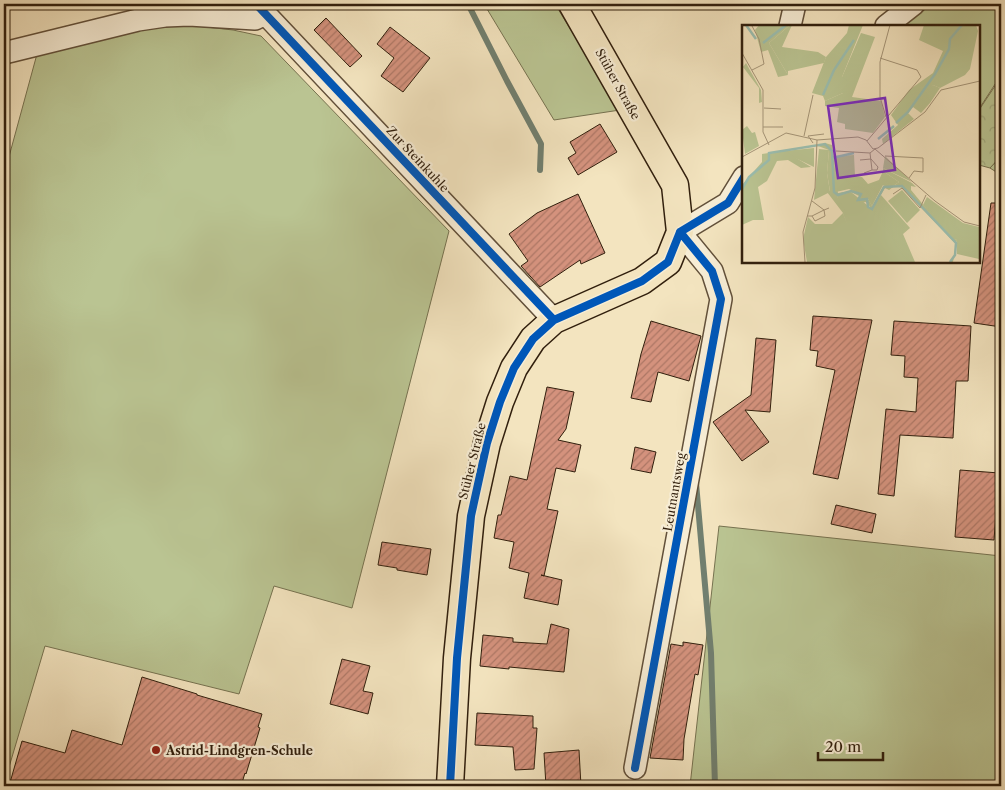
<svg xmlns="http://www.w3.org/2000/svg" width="1005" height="790" viewBox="0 0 1005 790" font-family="'Libre Caslon Text',serif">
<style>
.green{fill:#bac492;stroke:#767250}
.forest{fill:url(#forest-crowns);stroke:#767250}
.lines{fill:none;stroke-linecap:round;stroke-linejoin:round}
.stream{stroke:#717f6f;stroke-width:6}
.building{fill:url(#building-hatch);stroke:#311f0d}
.minor-casing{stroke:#62503a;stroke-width:24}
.major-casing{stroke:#311f0d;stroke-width:29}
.minor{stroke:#f7edd5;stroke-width:21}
.major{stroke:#f3e4bf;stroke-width:26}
.cycleway-casing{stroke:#f7edd5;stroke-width:11}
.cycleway{stroke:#0057b8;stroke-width:8}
.poi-dot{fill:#8f2418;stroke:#f7edd5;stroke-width:2}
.labels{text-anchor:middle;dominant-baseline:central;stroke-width:4.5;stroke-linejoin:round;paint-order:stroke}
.street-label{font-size:12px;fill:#311f0d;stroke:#f7edd5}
.poi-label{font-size:12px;font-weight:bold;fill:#311f0d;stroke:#f7edd5;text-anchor:start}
.inset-river{fill:none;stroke:#9bbfb1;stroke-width:2.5}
.inset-road{fill:none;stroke:#a59578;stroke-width:1}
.view{fill:#7b2cbf;fill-opacity:0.15;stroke:#7b2cbf;stroke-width:2.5}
.inset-edge{fill:none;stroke:#311f0d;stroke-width:2.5}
</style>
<defs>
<pattern id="forest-crowns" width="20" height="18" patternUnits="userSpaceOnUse" patternTransform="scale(1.25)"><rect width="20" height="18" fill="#bac492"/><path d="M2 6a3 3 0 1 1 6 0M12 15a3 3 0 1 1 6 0" fill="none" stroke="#a0a87d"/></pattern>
<pattern id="building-hatch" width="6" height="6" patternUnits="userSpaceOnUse" patternTransform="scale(1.25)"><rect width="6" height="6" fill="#d4927d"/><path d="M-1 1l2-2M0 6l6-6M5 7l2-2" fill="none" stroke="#ad7765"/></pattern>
</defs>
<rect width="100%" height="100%" fill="#f3e4bf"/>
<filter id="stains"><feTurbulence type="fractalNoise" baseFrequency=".004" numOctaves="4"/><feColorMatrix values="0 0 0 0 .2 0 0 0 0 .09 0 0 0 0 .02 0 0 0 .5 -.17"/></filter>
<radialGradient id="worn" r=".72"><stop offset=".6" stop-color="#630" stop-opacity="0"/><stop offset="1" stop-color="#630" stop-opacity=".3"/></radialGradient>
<path class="green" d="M484,4H555L620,110L554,120Z
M932,4H1001V75L979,109V26H903Z
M188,25L233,30L261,36L449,231L352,608L274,586L239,694L45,646L4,784V175L37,54L140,28Z
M1001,156V175L990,168Z
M719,526L1001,556V786H690Z"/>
<path class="forest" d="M1001,77V156L990,168L979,165V110Z"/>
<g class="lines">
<path class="stream" d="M468,4L507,81L541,144L540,170
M696,483L711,653L715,786"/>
</g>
<path class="building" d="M326,18L362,56L350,67L314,30Z
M390,27L430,58L403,92L381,76L394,58L377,44Z
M600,124L617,152L578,175L568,158L576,153L570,142Z
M578,194L605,253L581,264L580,260L540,287L521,266L528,261L509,234L537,213Z
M991,203H1001V327L974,323Z
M813,316L872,320L838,479L813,474L835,370L816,366L818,351L810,350Z
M651,321L701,336L689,381L658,372L651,402L631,398L641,354Z
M894,321L971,326L968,381H956L953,438L900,435L894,496L878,494L886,409L916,412L918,378L904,377L905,356L891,355Z
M756,338L776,340L770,412L745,410L769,442L742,461L713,422L751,395Z
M547,387L574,392L566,429L558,440L581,445L575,472L556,468L547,509L558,511L544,576L541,575L562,580L558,605L524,598L529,573L509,568L514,542L494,538L498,515H501L510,476L527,480Z
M635,447L656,452L651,473L631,469Z
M960,470L999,473L994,540L955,537Z
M836,505L876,514L872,533L831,524Z
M382,542L431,549L427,575L397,570V568L378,565Z
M551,624L569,629L564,672L509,667V669L480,666L483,635L513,638V642L547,644Z
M683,642L703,645L698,675L695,674L684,739L683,760L650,758L671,644L683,646Z
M342,659L370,666L363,691L373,693L368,714L330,704Z
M142,677L197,694V695L262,714L258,727L260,728L246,774L245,773L241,786H9L22,741L65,753L72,730L122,745Z
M477,713L533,716V728H537L534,769L515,770L513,747L475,745Z
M579,750L581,786H546L544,753Z"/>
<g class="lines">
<defs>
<path id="minor" d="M256,4L554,320
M790,26L795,4
M886,26L914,4
M4,53L138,20L165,16L189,15L255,19L265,14
M635,768L721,299L712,271L680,232L728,203L744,177"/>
<path id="major" d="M450,786L457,658L471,516L487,443L500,402L514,368L533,339L554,320L642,281L668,262L680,232L675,185L572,4"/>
</defs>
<use href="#minor" class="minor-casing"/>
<use href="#major" class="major-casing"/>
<use href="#minor" class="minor"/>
<use href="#major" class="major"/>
<defs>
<path id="cycleway" d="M256,4L554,320
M680,232L728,203L744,177
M635,768L721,299L712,271L680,232
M450,786L457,658L471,516L487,443L500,402L514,368L533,339L554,320L642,281L668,262L680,232"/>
</defs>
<use href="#cycleway" class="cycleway-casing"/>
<use href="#cycleway" class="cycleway"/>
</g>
<circle class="poi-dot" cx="156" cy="750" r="5"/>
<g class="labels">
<g class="street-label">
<text transform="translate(618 84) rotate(61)">Stüher Straße</text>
<text transform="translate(418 159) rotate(47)">Zur Steinkuhle</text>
<text transform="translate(472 461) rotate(-76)">Stüher Straße</text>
<text transform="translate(674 492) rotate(-80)">Leutnantsweg</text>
</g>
<g class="poi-label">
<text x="166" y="750">Astrid-Lindgren-Schule</text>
</g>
</g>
<g transform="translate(742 25)">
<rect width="238" height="238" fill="#f3e4bf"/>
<path d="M48,0H50L40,22L76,27L84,32L82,38L46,46V50L27,18ZM119,8L133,12L110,72L139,76L143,92L131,108L103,104V99L95,97L97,83L83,81V76L101,68L100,52ZM4,38L19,65L20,77L17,78V63L1,42ZM191,60L198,63L188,78L179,88L171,82L165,87L172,94L141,119L140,114L156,100L149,90L167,65ZM72,123V142L43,128V126ZM77,124L87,125L85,148L88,167L72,175ZM112,130L113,151L120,152L126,159L137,155L141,146L157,157L148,163L141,160L130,181L126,174L120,175V170L107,164L94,167L92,131ZM143,131L170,157L141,143ZM160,165L178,185L165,198L146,176ZM109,167L130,184L139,170L168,203L161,209L173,237H65L61,214L66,192L73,199H90L101,188L106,201L95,171ZM185,172L221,198L237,202V234L215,229V215L208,213L181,180Z" fill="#bac492"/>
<path d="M17,0H48L27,18L46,50L36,52L26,25L19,27L13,5ZM107,0H121L100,52L106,56L101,68L83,76L81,71L70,68L84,32L105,8ZM182,0H234L236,6L228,44L223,50L198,63L191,60L173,74L167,65L191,48L201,26L177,15ZM83,118L90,120L96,168L114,165L121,170L120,175H127L130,181L142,160L148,163L157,157L141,146V143L170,158L174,162L169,161V165L208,212L215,215L211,237H207L213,230V218L159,162L154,160L147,165L143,163L130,184L124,177L118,178L117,171L109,167L95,171L110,199L106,201L101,188L85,167L88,166L85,148L87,125L76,121ZM73,121L43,126L69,142L59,143L46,135L35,136L25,156L16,162L22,195H11L0,200V160L20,137V129Z" fill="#bac492"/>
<path d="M5,101L10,108L13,107L17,121L3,129L0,105Z" fill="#bac492"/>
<path class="inset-river" d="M4,0L14,14M21,18L44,0M81,70L92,45L112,15M154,98L166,87L193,49L207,24L208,14L220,0M136,114L152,101M90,133L112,128M0,164L7,152L27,135V128L83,119L90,126L92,167L96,170L109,166L119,169L116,175L125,174L126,182L130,184L142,162L160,161L214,218L213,230L208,237"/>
<path class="inset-road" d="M10,1L17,14L22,39L10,45M0,28L21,65V107L27,120M22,83L39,84M144,92L138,72V37L148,0M21,102H41M62,111L71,70M125,116L179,52L175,45L138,33M71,118L66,111L82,109M94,126L128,128L133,124L193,176L222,197L238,201M143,131L181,133V147L172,146L167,153M0,132L44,108L75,115L116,112L124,115L131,124L136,123L183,87L199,65L238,56M118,135L129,134L136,142L135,145H130M122,148L130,145L128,128M151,169L160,163L178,183L184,170M70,176L82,185L87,183M65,191H70L73,196L83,191L82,185L70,191M63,237L61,207L73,163L75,115"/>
<path class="view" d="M143,73L153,145L96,153L86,81Z"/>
<rect width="238" height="238" class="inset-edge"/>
</g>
<rect width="1005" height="790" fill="none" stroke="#f3e4bf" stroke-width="20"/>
<rect x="5" y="5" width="995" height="780" fill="none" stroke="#311f0d" stroke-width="2.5"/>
<rect x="10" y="10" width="985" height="770" fill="none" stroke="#311f0d"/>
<path d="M818 752v8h65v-8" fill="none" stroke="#311f0d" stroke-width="2.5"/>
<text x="825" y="752" font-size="15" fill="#311f0d" stroke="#f7edd5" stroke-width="4" paint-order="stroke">20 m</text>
<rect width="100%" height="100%" filter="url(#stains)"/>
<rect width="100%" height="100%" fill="url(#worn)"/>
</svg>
